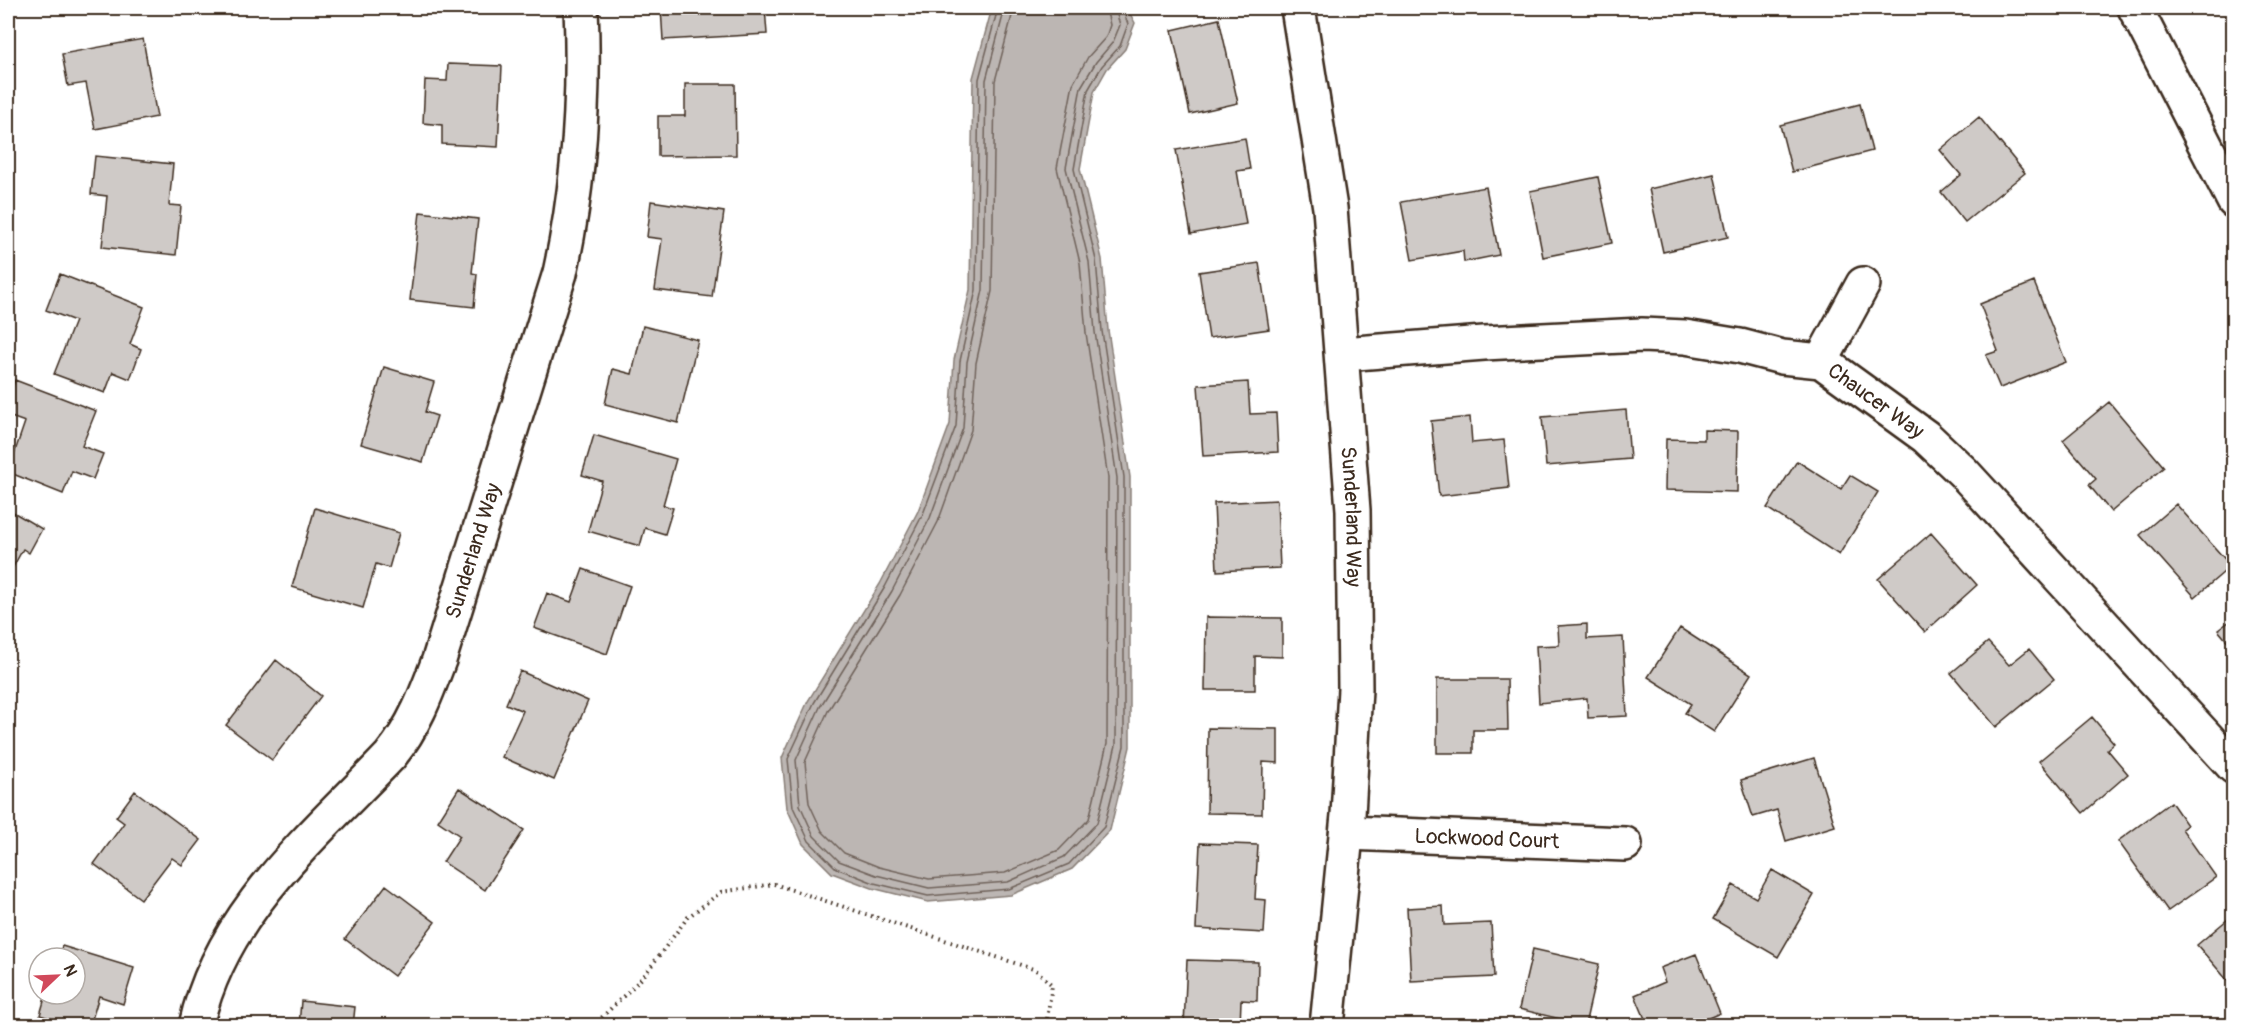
<svg xmlns="http://www.w3.org/2000/svg" width="2241" height="1033" viewBox="0 0 2241 1033" font-family="Pangolin,sans-serif">
<style>
.water{fill:#bcb6b3;stroke:#887e77;stroke-width:1.5}
.lines{fill:none;stroke-linecap:round;stroke-linejoin:round}
.shore{stroke:#6f625a;stroke-width:1.5}
.building{fill:#cfcac7;stroke:#3b2a1e;stroke-width:1.5}
.minor-casing{stroke:#3b2a1e;stroke-width:38}
.tertiary-casing{stroke:#3b2a1e;stroke-width:38}
.path{stroke:#3b2a1e;stroke-width:4;stroke-dasharray:1.5 4.5;stroke-linecap:butt}
.minor{stroke:#fff;stroke-width:33}
.tertiary{stroke:#fff;stroke-width:33}
.labels{text-anchor:middle;dominant-baseline:central;stroke-width:4.5;stroke-linejoin:round;paint-order:stroke}
.street-label{font-size:21px;fill:#3b2a1e;stroke:#fff}
</style>
<rect width="100%" height="100%" fill="#fff"/>
<filter id="ink" filterUnits="userSpaceOnUse"><feTurbulence type="fractalNoise" baseFrequency=".0167" numOctaves="2"/><feDisplacementMap in="SourceGraphic" scale="12" xChannelSelector="R" yChannelSelector="G"/><feConvolveMatrix kernelMatrix="1 2 1 2 8 2 1 2 1" color-interpolation-filters="sRGB"/></filter>
<g filter="url(#ink)">
<path class="water" d="M992,8H1127L1135,23L1125,49L1107,69L1094,92L1080,169L1102,259L1108,330L1130,477V747L1110,830L1072,869L1011,895L928,902L872,888L832,873L803,844L787,808L782,758L808,701L880,584L918,511L950,424L954,360L970,290L973,78Z"/>
<g class="lines">
<path class="shore" d="M998,8L979,79L976,290L960,361L956,426L923,514L885,587L814,703L788,759L793,807L809,841L836,868L874,883L928,896L1009,889L1069,864L1104,827L1124,746V477L1102,331L1096,260L1074,169L1088,90L1102,66L1120,46L1128,24L1122,8
M1005,8L986,80L983,290L967,362L963,428L930,518L892,591L820,707L796,760L800,805L814,836L839,861L876,875L929,888L1008,882L1064,857L1097,823L1116,745L1117,478L1095,332L1089,262L1066,168L1081,87L1096,62L1113,42L1120,25L1115,8
M1014,8L995,81L992,291L976,363L971,430L938,522L900,595L828,711L805,762L809,803L822,831L844,853L879,867L929,879L1005,873L1059,850L1089,819L1107,744L1108,478L1086,333L1080,263L1057,168L1073,84L1088,57L1106,37L1110,25L1106,8"/>
</g>
<path class="building" d="M661,8H765L767,34L663,40Z
M1219,19L1238,103L1190,114L1172,30Z
M143,39L157,117L95,129L86,83L68,86L62,54Z
M448,64L502,66L498,147L442,144V125L423,123L425,80L447,81Z
M685,84H735L736,155L658,156V116H685Z
M1860,104L1872,151L1792,172L1780,125Z
M1979,117L2025,173L1965,222L1941,192L1961,175L1940,150Z
M1245,138L1250,169L1237,171L1246,224L1191,234L1176,150Z
M95,156L173,164L169,205L181,206L176,255L102,247L107,196L91,194Z
M1714,174L1728,237L1663,252L1649,189Z
M1598,177L1612,243L1543,257L1530,191Z
M1486,187L1499,255L1464,262L1463,251L1412,260L1401,202Z
M651,201L724,212L712,297L655,290L662,239L647,237Z
M420,212L478,219L472,273L477,274L474,307L410,300Z
M1259,263L1269,329L1209,338L1199,272Z
M60,274L144,307L130,344L141,349L130,379L113,372L105,393L54,374L75,321L46,310Z
M2034,282L2066,362L2000,388L1986,355L1998,351L1980,304Z
M643,326L698,340L678,423L605,404L613,369L632,374Z
M384,367L434,382L425,412L437,416L423,462L361,444Z
M15,380L96,411L82,446L103,454L93,479L72,471L63,494L8,472L25,422L8,416V400Z
M1248,382L1250,414L1276,413L1278,452L1203,456L1198,385Z
M2109,402L2164,467L2111,512L2089,485L2096,479L2063,440Z
M1626,410L1630,459L1546,466L1542,417Z
M1470,417L1472,443L1504,440L1509,488L1439,496L1431,421Z
M1704,430L1738,431L1737,492L1665,490L1666,439L1704,440Z
M594,435L676,459L663,505L673,508L665,534L645,528L640,546L588,531L602,481L582,475Z
M1797,461L1841,489L1850,475L1878,492L1839,555L1767,508Z
M1277,500L1280,568L1217,571L1214,503Z
M2176,504L2231,566L2195,597L2140,535Z
M315,508L399,533L389,568L376,564L363,608L292,587Z
M8,509L42,529L29,553L23,549L8,576Z
M1931,533L1977,585L1925,632L1878,579Z
M583,569L630,586L607,654L534,628L547,593L571,602Z
M1206,617L1282,618V657L1255,656V690H1205Z
M2234,618V649L2218,630Z
M1587,624V639L1623,637L1627,716L1588,718L1587,698L1539,703L1536,646L1559,645L1558,626Z
M1680,628L1751,674L1714,732L1685,713L1691,704L1648,677Z
M1988,642L2009,665L2029,649L2054,679L1996,727L1951,673Z
M276,660L321,696L272,760L226,725Z
M520,671L588,701L554,780L502,757L523,711L506,704Z
M1437,679H1507L1508,730H1473V753H1437Z
M2092,717L2114,743L2107,749L2128,774L2083,813L2039,761Z
M1208,728L1278,729V763L1263,762L1262,814L1207,813Z
M1814,758L1835,826L1786,841L1777,810L1753,817L1741,780Z
M459,788L524,830L485,890L443,862L460,836L438,821Z
M135,791L201,840L182,865L172,858L141,899L94,864L124,823L116,817Z
M2171,802L2187,825L2182,829L2216,877L2168,911L2118,841Z
M1200,843L1258,845L1255,899L1266,900L1264,933L1196,929Z
M1772,870L1814,895L1778,957L1713,919L1733,885L1756,898Z
M386,885L435,922L394,976L345,939Z
M1443,906L1444,925L1491,923L1494,977L1411,981L1407,908Z
M2234,914V988L2197,945Z
M62,946L134,968L123,1004L99,996L90,1026H74L40,1015L46,994H75V958H58Z
M1533,949L1599,964L1585,1025L1519,1009Z
M1696,954L1720,1013L1690,1026H1648L1635,995L1665,982L1660,968Z
M1187,960L1258,962L1257,1001L1241,1000L1240,1026H1184Z
M301,1001L355,1007L353,1026H299Z"/>
<g class="lines">
<defs>
<g id="minor">
<path id="s1" d="M1298,8L1330,208L1353,510L1355,689L1348,815L1327,1026"/>
<path id="s2" d="M1343,354L1484,343L1642,335L1685,337L1740,346L1782,357L1821,361L1926,437L1963,472L2234,767"/>
<path d="M1821,361L1863,284"/>
<path id="s3" d="M1347,833L1625,844"/>
<path id="s4" d="M196,1026C220,913 314,836 390,756C414,727 426,695 439,660L560,273C579,186 585,97 581,8"/>
</g>
<path id="tertiary" d="M2135,8L2234,201"/>
</defs>
<use href="#minor" class="minor-casing"/>
<use href="#tertiary" class="tertiary-casing"/>
<path class="path" d="M593,1026L643,977L688,917L721,892L774,884L1036,970L1052,985L1046,1026"/>
<use href="#minor" class="minor"/>
<use href="#tertiary" class="tertiary"/>
</g>
</g>
<g class="labels">
<g class="street-label">
<text stroke="none"><textPath href="#s2" startOffset="549">Chaucer Way</textPath></text>
<text stroke="none"><textPath href="#s1" startOffset="512">Sunderland Way</textPath></text>
<text stroke="none"><textPath href="#s4" startOffset="560">Sunderland Way</textPath></text>
<text stroke="none"><textPath href="#s3" startOffset="140">Lockwood Court</textPath></text>
</g>
</g>
<rect width="2241" height="1033" fill="none" stroke="#fff" stroke-width="30"/>
<rect x="15" y="15" width="2211" height="1003" fill="none" stroke="#3b2a1e" stroke-width="2" filter="url(#ink)"/>
<g transform="translate(57 976) rotate(67)"><circle r="28" fill="#ffffff" stroke="#b1aaa5" stroke-width="1.5"/>
<path d="M0-4.5L10 22L0 15L-10 22Z" fill="#d1495b"/>
<text y="-9" font-size="16" font-weight="bold" text-anchor="middle" fill="#3b2a1e">N</text>
</g>
</svg>
